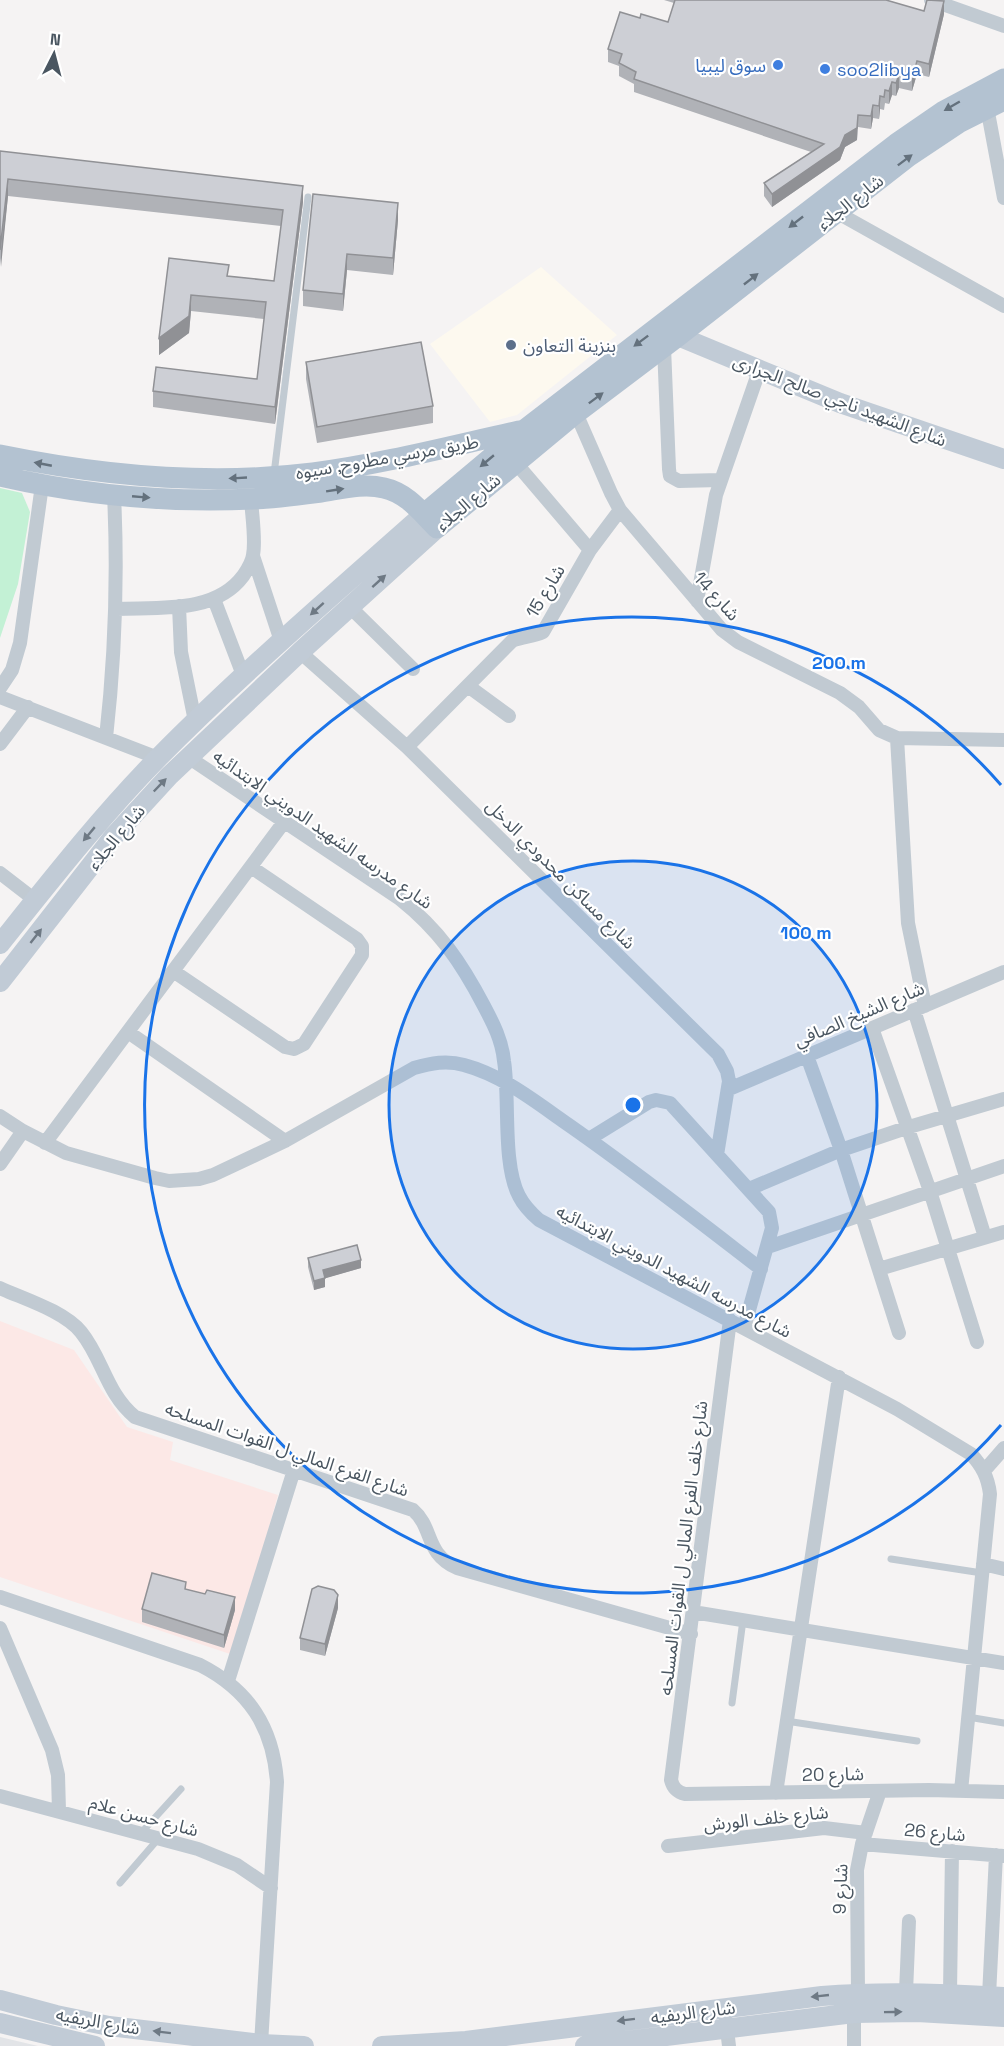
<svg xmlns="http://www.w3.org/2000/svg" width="1004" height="2046" viewBox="0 0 1004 2046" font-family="'Space Grotesk','Noto Sans Arabic',sans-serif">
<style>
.commercial{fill:#fdf9ef}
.medical{fill:#fce8e6}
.airport{fill:#e2e4e7}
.green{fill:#c3f1d5}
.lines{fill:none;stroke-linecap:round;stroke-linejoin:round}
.lane{stroke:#c1cad2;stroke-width:7}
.street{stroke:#c1cad2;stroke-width:14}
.secondary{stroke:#c1cbd6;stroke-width:20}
.primary{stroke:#b3c2d1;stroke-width:21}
.wall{fill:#b0b2b7}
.shaded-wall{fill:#909195}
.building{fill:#cdcfd5;stroke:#909195;stroke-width:1.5}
.oneway{fill:#64717d}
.oneway2{fill:#6e7984}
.ring{fill:none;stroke:#1a73e8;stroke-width:3}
.shop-dot{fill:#3f7fe0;stroke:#fff;stroke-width:2}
.service-dot{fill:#5c6f8a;stroke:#fff;stroke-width:2}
.labels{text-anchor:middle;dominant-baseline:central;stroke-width:4.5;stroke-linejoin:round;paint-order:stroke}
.shop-label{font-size:18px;fill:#366cbe;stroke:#fff;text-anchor:end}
.street-label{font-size:18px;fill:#4a5661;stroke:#fff}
.service-label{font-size:18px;fill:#4e5e75;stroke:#fff;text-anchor:start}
.centre{fill:#1a73e8;stroke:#fff;stroke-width:3}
.ring-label{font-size:18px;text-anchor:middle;font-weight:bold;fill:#1a73e8;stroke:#fff;stroke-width:4.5;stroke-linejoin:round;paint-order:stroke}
</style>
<rect width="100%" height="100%" fill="#f5f3f3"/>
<path class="commercial" d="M541,267L617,335L517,415L490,422L430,344Z"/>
<path class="medical" d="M0,1321L74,1350L127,1427L173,1442L170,1460L278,1495L233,1655L0,1577Z"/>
<path class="airport" d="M0,2037L38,2046H0Z"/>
<path class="green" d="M0,488L22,493L30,512L18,584L0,638Z"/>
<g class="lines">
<path class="lane" d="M274,474L308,197
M891,1559L982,1573
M732,1703L743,1620
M968,1717L1004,1723
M786,1721L917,1741
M141,1833L181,1789
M120,1883L159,1838"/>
<path class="street" d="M931,0L1004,26
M987,107L1004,198
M836,212L1004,306
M664,347L669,469L670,476L679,481L720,480
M576,413L611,493L620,510L722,630L738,642L840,693L859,707L879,730L897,738L1004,740
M515,462L590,550
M253,556L281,641
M214,599L243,675
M697,601L716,495L759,371
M179,606L181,652L195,721
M350,607L413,669
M117,609C158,607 215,614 243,576C247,570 252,563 253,555C256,540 252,516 251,499
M300,652L407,747L718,1054L727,1071L729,1081L717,1155
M468,686L509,716
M0,688L12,670L20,643L42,485
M0,697L158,758
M106,738C115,657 118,577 114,495
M897,738L908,923L925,1006
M0,744L28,707
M407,747L512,641C522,636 533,637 543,632L590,550L620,510
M188,757L400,899C439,930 461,962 484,1006C493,1023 502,1040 504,1061C510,1098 502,1164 519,1196C524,1206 531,1213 539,1220L897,1409L971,1454C982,1466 988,1477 990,1494L961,1791
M0,873L35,900
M173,971L285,1047L294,1049L304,1044L362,955V946L357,939L251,867
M914,1010L985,1237
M872,1028L930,1191L977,1342
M128,1032L285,1141
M807,1056L841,1150L899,1333
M729,1089L1004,972
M0,1116L23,1131L66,1153L155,1178L169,1181L199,1179L213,1175L285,1141L414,1068C431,1063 447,1060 464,1065C501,1075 532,1099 563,1121C631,1168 696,1219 761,1269
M589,1139L649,1102L656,1100L670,1103L769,1212L772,1228L744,1328
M45,1143L284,822
M0,1164L23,1131
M749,1189L841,1150L909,1127L1004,1099
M768,1247L1004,1166
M879,1269L1004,1232
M0,1288C24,1299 64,1311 81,1332C103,1359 106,1393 135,1417L413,1510C434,1528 424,1553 457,1568L691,1634
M730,1320L671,1780C673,1788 677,1792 685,1794L929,1790L1004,1792
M984,1471L1004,1448
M983,1564L1004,1569
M0,1597L200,1665C249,1690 273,1727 277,1782L261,2044
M693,1612L1004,1663
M0,1628L52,1750L58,1775L59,1811
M228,1681L294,1470
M776,1793L839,1377
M0,1796L198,1849L237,1865L271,1888
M862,1844L1004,1856
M668,1846L824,1828L866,1833
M906,1992L909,1921
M858,1993L857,1870L862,1844L880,1791
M950,1993L952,1851
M989,1996L996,1855
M854,2013V2046
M726,2021L729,2046"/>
<path class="secondary" d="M678,336L840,403L1004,459
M0,944C51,880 102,815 159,757C243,672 334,594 424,514
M0,982L114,836L169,776L300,652L437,528
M0,2000L56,2015L109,2026L261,2044L304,2046
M0,2023L95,2046
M382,2046L466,2041L822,1996C883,1991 943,1993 1004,1997
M585,2046L854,2013L917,2012L1004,2017"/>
<path class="primary" d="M0,455C103,476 208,486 313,473C382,464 451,446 519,431
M0,476C83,495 168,503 253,499C276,498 298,495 321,492C341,489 363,483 384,488C407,493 421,512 437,528L576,413L678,336L909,156L960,122L1004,100
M424,514L523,431L896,144L944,111L1004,79"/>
</g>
<path class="wall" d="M664,0H886L924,11L944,14L929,77L917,74L912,91L899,88L896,96L892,95L889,104L885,103L884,110L880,109L879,119L873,118L871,129L858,127L857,140L845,147L840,160L772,207L764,196V183L811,152L634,92V84L619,76V66L608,62V49L640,18L668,22L674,3Z
M0,151L303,202L275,424L153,407V391L257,379L264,319L191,311L189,333L159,355L169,258L229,276L274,281L281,226L8,196L0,267Z
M313,194L398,220L393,275L347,270L343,311L303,306V290Z
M306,362L433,406V423L317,443L306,379Z
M308,1258L361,1268L325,1278V1287L314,1290L308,1267Z
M186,1589L235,1610L224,1648L142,1622V1609Z
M338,1608L325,1656L300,1650V1638Z"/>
<path class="shaded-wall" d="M944,1V14L929,77V64Z
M917,61V74L912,91V79Z
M899,75V88L896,96V83Z
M892,82V95L889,104V91Z
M880,96V109L879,119V106Z
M873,105V118L871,129V116Z
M858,115L857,140L845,147L840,160L772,207V194L845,135Z
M8,179V196L1,267V250Z
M303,186V202L275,424V407Z
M398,203V220L393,275V258Z
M347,254V270L343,311V294Z
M191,295V311L189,333L159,355V338Z
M361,1260V1268L323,1279V1270Z
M325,1278V1287L314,1290V1281Z
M338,1595V1608L325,1656V1644Z
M235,1597V1610L224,1648V1635Z"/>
<path class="building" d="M675,0H886L924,11L927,0L944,1L929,64L917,61L912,79L899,75L896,83L892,82L889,91L885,90L884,97L880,96L879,106L873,105L871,116L858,115L857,128L845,135L840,147L772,194L764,183L824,144L634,79L636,72L619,63L622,54L608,49L620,12L640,18L641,14L668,22Z
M0,151L303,186L275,407L153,391L156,367L257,379L266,302L191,295L189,316L159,338L169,258L229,265L227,276L274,281L283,210L8,179L0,250Z
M313,194L398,203L393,258L347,254L343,294L303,290Z
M421,342L433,406L317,427L306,362Z
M357,1245L361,1260L323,1270L325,1278L314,1281L308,1258Z
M152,1573L186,1582L185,1589L205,1594L207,1590L235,1597L224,1635L142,1609Z
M318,1586L334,1590L338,1595L325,1644L300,1638L312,1589Z"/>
<defs><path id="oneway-solid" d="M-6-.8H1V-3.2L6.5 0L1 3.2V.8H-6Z" transform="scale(1.5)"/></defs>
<g class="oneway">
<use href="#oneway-solid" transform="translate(952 106) rotate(150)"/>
<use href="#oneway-solid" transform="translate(905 160) rotate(-37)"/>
<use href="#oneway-solid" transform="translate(796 222) rotate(142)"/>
<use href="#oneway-solid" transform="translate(751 279) rotate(-38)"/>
<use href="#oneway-solid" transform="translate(641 341) rotate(143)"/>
<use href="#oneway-solid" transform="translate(596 398) rotate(-37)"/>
<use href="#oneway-solid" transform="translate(487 461) rotate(140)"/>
<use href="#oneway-solid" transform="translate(43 464) rotate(-169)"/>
<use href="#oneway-solid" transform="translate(238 478) rotate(177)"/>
<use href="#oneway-solid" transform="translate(335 490) rotate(-9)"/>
<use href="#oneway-solid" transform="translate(141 497) rotate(5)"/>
</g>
<g class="oneway2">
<use href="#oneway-solid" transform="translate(379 581) rotate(-42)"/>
<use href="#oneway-solid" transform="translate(317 609) rotate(138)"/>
<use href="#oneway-solid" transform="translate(160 785) rotate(-46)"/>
<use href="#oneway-solid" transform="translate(89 834) rotate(130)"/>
<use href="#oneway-solid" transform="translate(36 936) rotate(-52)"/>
<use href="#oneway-solid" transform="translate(820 1996) rotate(174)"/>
<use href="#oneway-solid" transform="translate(893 2012) rotate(-1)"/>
<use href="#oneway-solid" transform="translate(626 2020) rotate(173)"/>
<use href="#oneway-solid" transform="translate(162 2032) rotate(-173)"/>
</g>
<circle cx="633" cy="1105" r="244" fill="#1a73e8" fill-opacity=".12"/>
<g class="ring">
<circle cx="633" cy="1105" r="244"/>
<path d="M1001 1425A488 488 0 1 1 1001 785"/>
</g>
<g class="shop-dot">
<circle cx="778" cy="65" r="6"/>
<circle cx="825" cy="69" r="6"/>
</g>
<circle class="service-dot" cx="511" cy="345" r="6"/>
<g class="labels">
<g class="shop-label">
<text x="766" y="65">سوق ليبيا</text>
<text x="837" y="69" text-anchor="start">soo2libya</text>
</g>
<g class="street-label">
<text transform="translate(850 202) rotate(-38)">شارع الجلاء</text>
<text transform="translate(840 400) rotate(21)">شارع الشهيد ناجي صالح الجرارى</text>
<text transform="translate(387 457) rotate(-10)">طريق مرسي مطروح, سيوه</text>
<text transform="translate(468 502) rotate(-40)">شارع الجلاء</text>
<text transform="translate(545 591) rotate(-59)">شارع 15</text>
<text transform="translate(717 596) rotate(48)">شارع 14</text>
<text transform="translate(323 829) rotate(35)">شارع مدرسه الشهيد الدويني الابتدائيه</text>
<text transform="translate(116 837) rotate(-50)">شارع الجلاء</text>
<text transform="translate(561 874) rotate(45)">شارع مساكن محدودي الدخل</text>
<text transform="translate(859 1014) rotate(-23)">شارع الشيخ الصافي</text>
<text transform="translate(674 1271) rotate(28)">شارع مدرسه الشهيد الدويني الابتدائيه</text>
<text transform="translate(287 1449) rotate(19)">شارع الفرع المالي ل القوات المسلحه</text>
<text transform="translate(683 1548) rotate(-83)">شارع خلف الفرع المالي ل القوات المسلحه</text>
<text transform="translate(833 1774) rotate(-1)">شارع 20</text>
<text transform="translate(144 1816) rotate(15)">شارع حسن علام</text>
<text transform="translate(766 1818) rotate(-6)">شارع خلف الورش</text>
<text transform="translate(935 1832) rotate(5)">شارع 26</text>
<text transform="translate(840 1889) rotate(-88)">شارع 9</text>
<text transform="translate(693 2012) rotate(-7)">شارع الريفيه</text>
<text transform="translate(98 2021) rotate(10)">شارع الريفيه</text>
</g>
<g class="service-label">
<text x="523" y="345">بنزينة التعاون</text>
</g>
</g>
<circle cx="633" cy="1105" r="9" class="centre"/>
<g class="ring-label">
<text x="839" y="669">200 m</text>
<text x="806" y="939">100 m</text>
</g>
<g transform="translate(54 54) rotate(6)" stroke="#ffffff" stroke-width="4.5" paint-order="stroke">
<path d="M0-4.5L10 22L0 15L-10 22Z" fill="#4a5661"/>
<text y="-9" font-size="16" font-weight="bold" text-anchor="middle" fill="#4a5661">N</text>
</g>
</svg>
